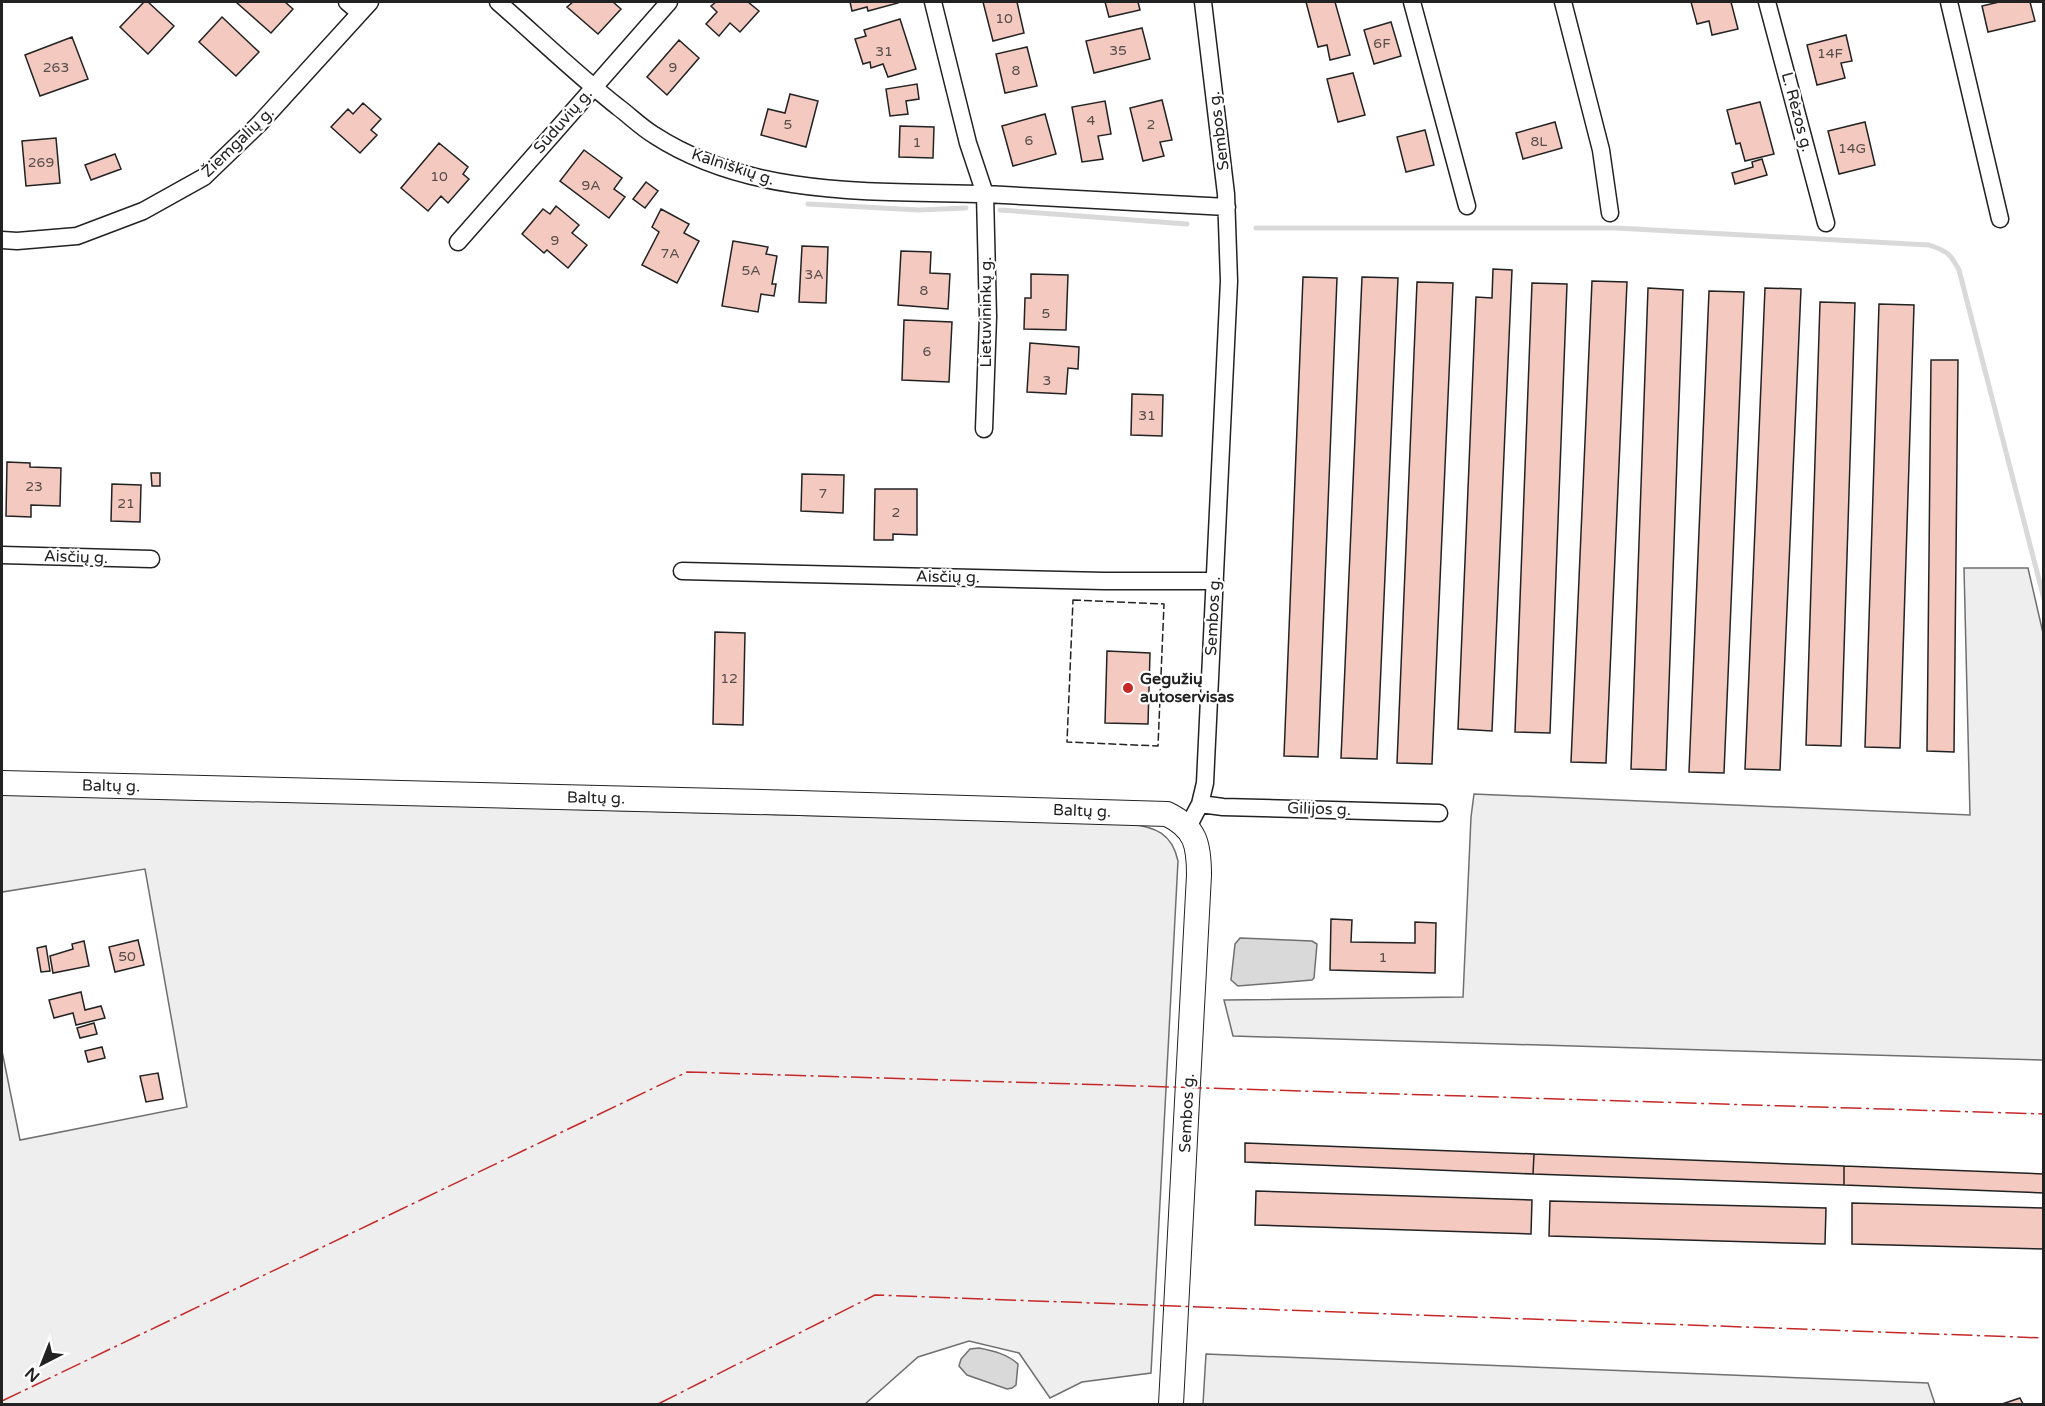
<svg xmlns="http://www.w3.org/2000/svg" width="2045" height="1406" viewBox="0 0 2045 1406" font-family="'Varela Round',sans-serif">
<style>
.green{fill:#eee;stroke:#6f6f6f;stroke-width:1.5}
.water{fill:#d9d9d9;stroke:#6f6f6f;stroke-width:1.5}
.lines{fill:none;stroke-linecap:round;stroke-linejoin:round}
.stream{stroke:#d9d9d9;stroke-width:5}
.building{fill:#f3c9c0;stroke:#222;stroke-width:1.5}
.minor-casing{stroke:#222;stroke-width:19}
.secondary-casing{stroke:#222;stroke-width:26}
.minor{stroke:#fff;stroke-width:16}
.secondary{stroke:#fff;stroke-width:24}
.fence{stroke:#222;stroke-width:1.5;stroke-dasharray:8 3;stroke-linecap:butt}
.power{stroke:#c62828;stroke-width:1.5;stroke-dasharray:21 4.5 3 4.5;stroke-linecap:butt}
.poi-dot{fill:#c62828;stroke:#fff;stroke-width:2}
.labels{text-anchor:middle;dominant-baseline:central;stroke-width:4.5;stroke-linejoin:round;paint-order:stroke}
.number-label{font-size:14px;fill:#564c4a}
.street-label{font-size:16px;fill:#222;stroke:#fff}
.poi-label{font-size:16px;font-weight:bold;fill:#222;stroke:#fff;text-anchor:start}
</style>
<rect width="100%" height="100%" fill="#fff"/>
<path class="green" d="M1964,568H2028L2043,633V1060L1233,1036L1224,1000L1463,997L1471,817L1474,794L1970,815Z
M2,794L1130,824C1155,827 1172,833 1178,861L1151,1373L1082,1382L1050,1398L1019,1353L969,1341L918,1357L865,1404H2V1051L20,1140L187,1107L145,869L2,892Z
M1206,1354L1928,1383L1935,1404H1203Z"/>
<path class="water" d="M1240,938L1312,941L1317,944L1314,978L1312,980L1238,986L1231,980L1235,944Z
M979,1348C994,1351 1007,1354 1018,1364L1016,1385L1012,1388L1007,1389L967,1375L959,1366L961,1359L970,1349Z"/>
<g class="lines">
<path class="stream" d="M808,204L919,210L966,208
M1000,210L1187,224
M1256,228H1616L1929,245C1947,251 1950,253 1959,270L2044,599"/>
</g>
<path class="building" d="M144,2H148L174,26L148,54L120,27Z
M236,2H285L293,9L271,33Z
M573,2H613L621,9L598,34L567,7Z
M716,2H748L759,11L740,32L730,23L719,36L706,24L717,12L711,6Z
M850,2H898V3L868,11L867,7L852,11Z
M983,2H1017L1024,33L993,41Z
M1105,2H1138L1140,10L1109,17Z
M1306,2H1335L1350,55L1330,60L1327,45L1318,47Z
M1691,2H1731L1738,29L1712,35L1709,21L1697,24Z
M1999,2H2030L2035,21L1988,32L1982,6Z
M222,17L259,52L236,76L199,42Z
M900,19L916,69L888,77L883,64L871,68L870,62L863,64L855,39L866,36L864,30Z
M1391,22L1401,56L1374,64L1364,30Z
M1142,28L1150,59L1094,73L1086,41Z
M1846,35L1852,61L1841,63L1845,78L1817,85L1807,45Z
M72,37L88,79L40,96L25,55Z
M679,40L699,58L667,95L647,77Z
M1027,47L1037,86L1005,93L996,54Z
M1353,73L1365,115L1338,122L1327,79Z
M917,84L919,99L906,101L908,114L890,116L886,89Z
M790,94L818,101L806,147L761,135L768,109L785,113Z
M1162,100L1172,140L1160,142L1164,156L1143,161L1130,108Z
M1105,101L1111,134L1098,136L1103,159L1082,162L1072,107Z
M1760,102L1774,154L1745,161L1740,143L1736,144L1727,110Z
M363,103L381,119L371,130L377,135L360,153L331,127L348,109L353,114Z
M1045,114L1056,154L1013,166L1002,126Z
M1555,122L1562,148L1523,159L1516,133Z
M1865,122L1875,165L1839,174L1828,131Z
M900,126L934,127L933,158L899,157Z
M1425,130L1434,165L1406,172L1397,137Z
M56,138L60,183L26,186L22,141Z
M439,143L468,167L463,174L469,179L448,203L441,196L428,211L401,188Z
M584,150L622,178L614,189L625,197L609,218L560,181Z
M115,154L121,169L91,180L85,165Z
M1762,159L1767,175L1735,184L1732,173L1753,167L1752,162Z
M646,182L658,191L645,208L633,199Z
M556,206L579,225L572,233L587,245L568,268L547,250L544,253L522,234L543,209L550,214Z
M661,209L689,224L684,233L699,241L677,283L642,265L659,232L652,227Z
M733,241L768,247L766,254L777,256L772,284H776L774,296L761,294L758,312L722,306Z
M802,246L828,247L826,303L799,302Z
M901,251L931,252L930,273L950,274L948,309L898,305Z
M1493,269L1512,270L1492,731L1458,729L1476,297L1492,298Z
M1031,274L1068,275L1066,330L1024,329L1025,298H1031Z
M1303,277L1337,278L1318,757L1284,756Z
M1362,277L1398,278L1377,759L1341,758Z
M1592,281L1627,282L1606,763L1571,762Z
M1417,282L1453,283L1432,764L1397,763Z
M1532,283L1567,284L1550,733L1515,732Z
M1648,288L1683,290L1666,770L1631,769Z
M1765,288L1801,289L1780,770L1745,769Z
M1709,291L1744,292L1724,773L1689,772Z
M1820,302L1855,303L1841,746L1806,745Z
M1879,304L1914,305L1900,748L1865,747Z
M904,320L952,322L949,382L902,380Z
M1030,343L1079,347L1078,369L1068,368L1066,394L1027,392Z
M1931,360H1958L1954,752L1927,751Z
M1132,394L1163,395L1162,436L1131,435Z
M7,462L30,463V467L61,468L60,506L31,505V517L6,516Z
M151,473H160V486H152Z
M802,474L844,475L843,513L801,511Z
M112,484L141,485L140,522L111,521Z
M875,489H917V535L893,534V540H874Z
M715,632L745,633L743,725L713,724Z
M1107,651L1150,653L1148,724L1105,723Z
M1331,919L1352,920L1351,942L1415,943V922L1436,923L1435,973L1330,970Z
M138,940L144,965L115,972L109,947Z
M84,941L89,966L53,973L50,956L73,949L72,944Z
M46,946L50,971L41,972L37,948Z
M81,992L85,1010L101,1006L105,1018L76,1025L73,1013L54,1018L49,1000Z
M94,1023L97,1034L80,1038L77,1028Z
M102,1047L105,1058L88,1062L85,1051Z
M158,1073L163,1099L146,1102L140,1076Z
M1245,1143L1534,1154L1533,1174L1245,1162Z
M1534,1154L1844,1166V1185L1533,1174Z
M1844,1166L2044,1174V1193L1844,1185Z
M1256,1191L1532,1200L1531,1234L1255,1225Z
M1550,1201L1826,1208L1825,1244L1549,1236Z
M1852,1203L2044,1208V1249L1852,1244Z
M2020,1398L2023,1404H2002Z"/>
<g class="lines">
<defs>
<path id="minor" d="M347,2L360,13
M498,2C538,37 576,74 618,107C630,116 641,127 654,135C751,198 874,191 985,194L988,317L984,429
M933,2L968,143L985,194L1227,207
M1412,2L1467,206
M1563,2L1601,150L1610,213
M1767,2L1826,223
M1949,2L2000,219
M2,240L17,241L77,236L143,211L204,177L259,124L370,2
M458,242L669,2
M2,555L151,559
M682,571L1104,581H1215
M1200,804L1223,807L1439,813
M1188,827L1200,804L1205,783L1229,281L1226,194L1203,2"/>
<path id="secondary" d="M2,783L799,803L1167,814C1196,828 1199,845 1199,875L1171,1404"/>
</defs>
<use href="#minor" class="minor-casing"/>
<use href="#secondary" class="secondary-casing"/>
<use href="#minor" class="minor"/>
<use href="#secondary" class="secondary"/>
<path class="fence" d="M1073,600L1164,604L1158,746L1067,742Z"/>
<path class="power" d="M2,1401L687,1072L2044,1114
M658,1404L875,1295L2044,1338"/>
</g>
<circle class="poi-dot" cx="1128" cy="688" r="6"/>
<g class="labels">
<g class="number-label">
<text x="1004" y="18">10</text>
<text x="1382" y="43">6F</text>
<text x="1118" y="50">35</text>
<text x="884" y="51">31</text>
<text x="1830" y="53">14F</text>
<text x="56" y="67">263</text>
<text x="673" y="67">9</text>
<text x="1016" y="70">8</text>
<text x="1091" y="120">4</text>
<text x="788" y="124">5</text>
<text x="1151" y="124">2</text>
<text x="1029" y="140">6</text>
<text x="1539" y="141">8L</text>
<text x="917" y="142">1</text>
<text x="1852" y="148">14G</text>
<text x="41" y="162">269</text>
<text x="439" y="176">10</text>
<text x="591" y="185">9A</text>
<text x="555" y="240">9</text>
<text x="670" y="253">7A</text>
<text x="751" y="270">5A</text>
<text x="814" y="274">3A</text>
<text x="924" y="290">8</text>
<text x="1046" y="313">5</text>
<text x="927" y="351">6</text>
<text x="1047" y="380">3</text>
<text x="1147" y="415">31</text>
<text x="34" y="486">23</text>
<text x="823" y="493">7</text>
<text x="126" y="503">21</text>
<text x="896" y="512">2</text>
<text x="729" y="678">12</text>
<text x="127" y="956">50</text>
<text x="1383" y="957">1</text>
</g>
<g class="street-label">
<text transform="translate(1797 112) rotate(75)">L. Rėzos g.</text>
<text transform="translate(563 121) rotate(-49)">Sūduvių g.</text>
<text transform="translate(1219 131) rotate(-97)">Sembos g.</text>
<text transform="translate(238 142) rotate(-44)">Žiemgalių g.</text>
<text transform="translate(733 167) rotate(18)">Kalniškių g.</text>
<text transform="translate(986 312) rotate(-90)">Lietuvininkų g.</text>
<text transform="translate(76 557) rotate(2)">Aisčių g.</text>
<text transform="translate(948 577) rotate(1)">Aisčių g.</text>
<text transform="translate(1213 616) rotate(-87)">Sembos g.</text>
<text transform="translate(111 786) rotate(1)">Baltų g.</text>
<text transform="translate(596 798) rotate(1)">Baltų g.</text>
<text transform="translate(1319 809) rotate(2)">Gilijos g.</text>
<text transform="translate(1082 811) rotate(2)">Baltų g.</text>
<text transform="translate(1187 1113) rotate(-87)">Sembos g.</text>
</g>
<g class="poi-label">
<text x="1140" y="679">Gegužių<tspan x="1140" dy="18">autoservisas</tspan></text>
</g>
</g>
<rect width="2045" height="1406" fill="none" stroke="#222222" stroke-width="6"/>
<g transform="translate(42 1364) rotate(222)" stroke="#ffffff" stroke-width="4.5" paint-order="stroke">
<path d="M0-4.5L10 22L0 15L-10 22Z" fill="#222222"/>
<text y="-9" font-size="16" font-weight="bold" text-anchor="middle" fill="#222222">N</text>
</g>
</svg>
